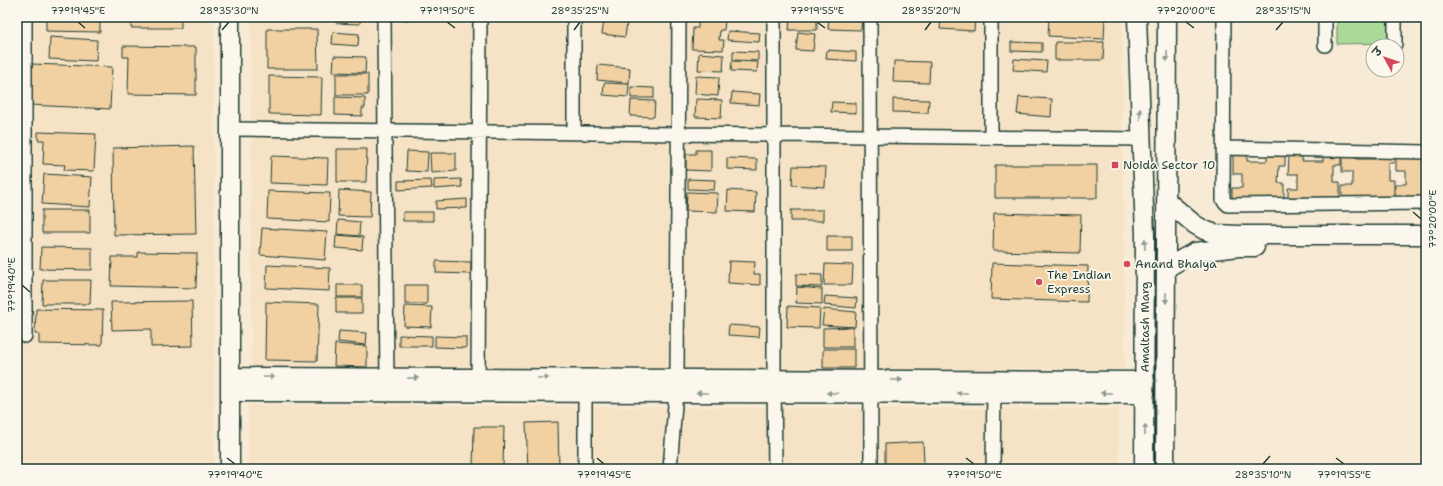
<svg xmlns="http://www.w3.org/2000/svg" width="1443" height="486" viewBox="0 0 1443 486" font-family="'Shantell Sans','Playpen Sans Deva',sans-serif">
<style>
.built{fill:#f6e3c6}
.green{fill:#aad998;stroke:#648b66}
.building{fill:#f1d0a2;stroke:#1f3d34}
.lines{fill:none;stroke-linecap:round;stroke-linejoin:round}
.street-casing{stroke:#1f3d34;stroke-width:16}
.secondary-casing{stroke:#1f3d34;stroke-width:21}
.street{stroke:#fbf7ec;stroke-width:13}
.secondary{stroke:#fbf7ec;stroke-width:18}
.oneway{fill:#8d9a90}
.ticks{fill:none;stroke:#1f3d34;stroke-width:1.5}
.poi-dot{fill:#d1495b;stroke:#fbf7ec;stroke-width:1.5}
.labels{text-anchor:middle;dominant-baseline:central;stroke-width:3.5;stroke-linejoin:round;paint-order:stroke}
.poi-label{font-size:12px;fill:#1f3d34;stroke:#fbf7ec;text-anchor:start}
.street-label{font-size:12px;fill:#1f3d34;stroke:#fbf7ec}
.neatline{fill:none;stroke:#1f3d34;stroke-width:1.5}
.ticks-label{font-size:10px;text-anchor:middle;fill:#1f3d34}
</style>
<rect width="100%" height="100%" fill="#f8ebd6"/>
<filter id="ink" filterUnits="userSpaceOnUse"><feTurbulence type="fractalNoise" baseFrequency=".025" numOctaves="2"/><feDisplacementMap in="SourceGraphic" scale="8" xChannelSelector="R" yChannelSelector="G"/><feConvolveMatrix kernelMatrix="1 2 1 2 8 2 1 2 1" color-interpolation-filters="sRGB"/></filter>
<g filter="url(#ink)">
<path class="built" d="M17,17H214V469H17Z
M251,17H1122L1125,369H251Z
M248,405L1119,409V469H248Z"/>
<path class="green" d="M1337,17H1390V43L1337,44Z"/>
<path class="building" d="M46,17H100V32L46,31Z
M123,17H181V28H131V21H123Z
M275,17H325L324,21L275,20Z
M336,17H360V24L336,23Z
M397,17H427V20H397Z
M698,17H723V21H725L724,30H720L719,40H724L723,50L692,49L693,28H698Z
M728,17H751V19H728Z
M790,17H817V30H789Z
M829,17H862L861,30L828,29Z
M941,17L975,18L974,31L940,29Z
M1049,17H1105L1104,39L1048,36Z
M604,21L627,23L625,37L602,34Z
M267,29H317L318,69H267Z
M728,31L760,33L759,42L727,40Z
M333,32L359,34L358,46L332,44Z
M798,32L815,34L813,51L796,50Z
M50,37L97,40L96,61L49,59Z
M1011,42L1042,43V52L1011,51Z
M1055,42H1104L1103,60H1055Z
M123,46L196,47V95L128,94L129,57H123Z
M827,50L856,52V61L826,59Z
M733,51L758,52V61L733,60Z
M699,53L724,55L723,71L698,70Z
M334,56L366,57L365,73L333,72Z
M1014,59L1047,61L1046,72L1013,70Z
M732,61L758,62L757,72L731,71Z
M894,61L930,62L929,83L893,82Z
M32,64L112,67L110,109L29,105Z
M598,65L630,68L629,83L597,80Z
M336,74H368V95H336Z
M269,76L322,77L321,115L269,114Z
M696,76L719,77L718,96L695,94Z
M604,83L629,84L628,97L603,95Z
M631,87L654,88V98H631Z
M732,92L760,94L759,105L731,103Z
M335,97L365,98V108H362V116L335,115Z
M1019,97L1052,99L1051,117L1017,114Z
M696,99L722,100L721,118L695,117Z
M893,99L929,100L928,113L893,112Z
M631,100L655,101L654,117L630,116Z
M832,102L856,103V113L831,112Z
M38,132L96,134L94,171L64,170L65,165L43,164L44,140H38Z
M194,146L196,234L114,235L113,148Z
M337,149H367L366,182H337Z
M696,150H711V171L686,170V154H696Z
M407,151L428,152L427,172L406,171Z
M430,153H456V171L431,173Z
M1342,153H1356V159H1376V154H1394V163H1388V180H1394V197L1342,202V186H1352V172H1342Z
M1396,153L1426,158L1425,201H1395V184H1406V171H1396Z
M1233,155H1247V161H1267V156H1285V166H1279L1278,183H1284V200L1232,203V188H1242V174H1233Z
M271,156L328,158L327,185L270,183Z
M1289,156H1302V161H1323V156H1341V165H1334V182H1340V199L1288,204V188H1298V174H1288Z
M727,158L757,159V170L727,169Z
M995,165H1097V198H995Z
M793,166L826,167L825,187L792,185Z
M44,174L92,177L90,207L42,204Z
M461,179L462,187L434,189V180Z
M688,179L715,180L714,190L688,189Z
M431,180L432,188L398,190V181Z
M339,190L371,192L370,217L338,216Z
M728,190L756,192L755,212L727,211Z
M268,191L330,193L329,222L267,219Z
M687,192L718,193L717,212L686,211Z
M467,199V208L436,209V201Z
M42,210H90V233H42Z
M791,210H823V221H791Z
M403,212H433V221H403Z
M994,213L1081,215L1080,253L993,251Z
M338,220L360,222L359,236L337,234Z
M262,228L327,232L325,260L260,255Z
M336,235L363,237L362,250L335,248Z
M827,236H852V251H827Z
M41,247L92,248V270L40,269Z
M138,252L197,253L196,288L111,286L112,257H138Z
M436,261L471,262V274L436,273Z
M729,261L755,262L754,274H760V285L728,283Z
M992,263L1088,266L1087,302L991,299Z
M825,264L853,265L852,285H824Z
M267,265L330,268L329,291L266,288Z
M796,274L822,275V287L796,286Z
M43,280H91L90,304H42Z
M337,285H362V297H337Z
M405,285H427V304H405Z
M797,287L822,289V304L796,303Z
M825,296L857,298L856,308L824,305Z
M336,298H362V313H336Z
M192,301L193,346L151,347V329L112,330L111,302Z
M266,302L319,304L317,361L265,360Z
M405,306L432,307L431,327L404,326Z
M788,306L820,308L819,328L787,327Z
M36,309L103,310L102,345L39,344V334H35Z
M824,309L856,312L855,327L822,325Z
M729,325L760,327L759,337L728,335Z
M853,327V347H823V328Z
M339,331L367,333L366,345L338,342Z
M399,335L432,336V346H399Z
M435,336L466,337V348L435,347Z
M335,344L367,346V367L334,366Z
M823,349H854V368H823Z
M558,422L559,469H528L526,423Z
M474,427H504L503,468H473Z
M923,442L924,464L885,466V444Z"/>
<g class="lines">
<defs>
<path id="street" d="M384,17L387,386
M774,17V379L775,469
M870,17L871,469
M1224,17L1223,200L1228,205L1426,203
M1395,44V17
M1325,45V17
M230,129L1141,139
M574,132V17
M991,137V17
M1224,148L1426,152
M25,336V17
M478,387L480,17
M585,469V385
M670,469L677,379L679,17
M993,469L994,386"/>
<path id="secondary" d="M1137,17L1145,235L1144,469
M1167,201L1194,224L1204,230L1216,234L1239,235H1426
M1166,268L1195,252L1239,247H1255
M230,377L1145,381
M230,392L1145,394
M230,469V17
M1165,469L1167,17"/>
</defs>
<use href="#street" class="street-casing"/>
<use href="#secondary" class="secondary-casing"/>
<use href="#street" class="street"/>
<use href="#secondary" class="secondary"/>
</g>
<defs><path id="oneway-solid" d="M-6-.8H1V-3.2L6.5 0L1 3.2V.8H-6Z"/></defs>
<g class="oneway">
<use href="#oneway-solid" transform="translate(1167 56) rotate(90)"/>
<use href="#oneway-solid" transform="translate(1140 114) rotate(-92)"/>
<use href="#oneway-solid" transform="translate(1145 244) rotate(-90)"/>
<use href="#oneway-solid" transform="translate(1166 298) rotate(90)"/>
<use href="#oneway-solid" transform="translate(269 377)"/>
<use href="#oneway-solid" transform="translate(413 378)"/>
<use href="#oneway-solid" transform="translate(543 378)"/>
<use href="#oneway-solid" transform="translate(897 380)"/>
<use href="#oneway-solid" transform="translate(702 393) rotate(-180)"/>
<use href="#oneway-solid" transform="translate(832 393) rotate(-180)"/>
<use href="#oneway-solid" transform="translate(962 393) rotate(-180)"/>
<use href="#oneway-solid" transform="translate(1106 393) rotate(-180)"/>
<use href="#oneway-solid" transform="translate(1145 430) rotate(-90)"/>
</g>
</g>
<path class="ticks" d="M78,22L85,28M447,22L455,28M817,22L825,28M1186,22L1194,28M222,30L229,22M574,30L580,22M925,30L931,22M1276,30L1283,22M1413,212L1421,219M22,285L30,292M227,458L235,464M597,458L604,464M966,458L974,464M1336,458L1344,464M1263,464L1270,456"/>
<g class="poi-dot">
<rect x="1111" y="161" width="8" height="8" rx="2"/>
<circle cx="1127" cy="264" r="4"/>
<circle cx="1039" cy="282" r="4"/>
</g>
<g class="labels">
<g class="poi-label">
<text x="1123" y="165">Noida Sector 10</text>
<text x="1135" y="264">Anand Bhaiya</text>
<text x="1047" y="275">The Indian<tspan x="1047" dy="14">Express</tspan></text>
</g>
<g class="street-label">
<text transform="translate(1145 327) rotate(-90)">Amaltash Marg</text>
</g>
</g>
<rect width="1443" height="486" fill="none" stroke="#fbf7ec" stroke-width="44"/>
<g transform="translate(1385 58) rotate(310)"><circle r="19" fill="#fbf7ec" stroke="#a3ada2"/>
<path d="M0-3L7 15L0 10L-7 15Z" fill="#d1495b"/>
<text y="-6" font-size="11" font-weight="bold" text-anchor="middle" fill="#1f3d34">उ</text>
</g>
<rect x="22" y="22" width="1399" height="442" class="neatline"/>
<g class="ticks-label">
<text x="78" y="14">77°19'45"E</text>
<text x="229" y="14">28°35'30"N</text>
<text x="447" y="14">77°19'50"E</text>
<text x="580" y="14">28°35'25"N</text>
<text x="817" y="14">77°19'55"E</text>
<text x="931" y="14">28°35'20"N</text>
<text x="1186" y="14">77°20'00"E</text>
<text x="1283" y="14">28°35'15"N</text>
<text transform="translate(1432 219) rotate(-90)" y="4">77°20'00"E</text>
<text transform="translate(11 285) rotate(-90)" y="4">77°19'40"E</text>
<text x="235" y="478">77°19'40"E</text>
<text x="604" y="478">77°19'45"E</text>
<text x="974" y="478">77°19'50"E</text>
<text x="1263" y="478">28°35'10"N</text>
<text x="1344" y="478">77°19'55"E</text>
</g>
</svg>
